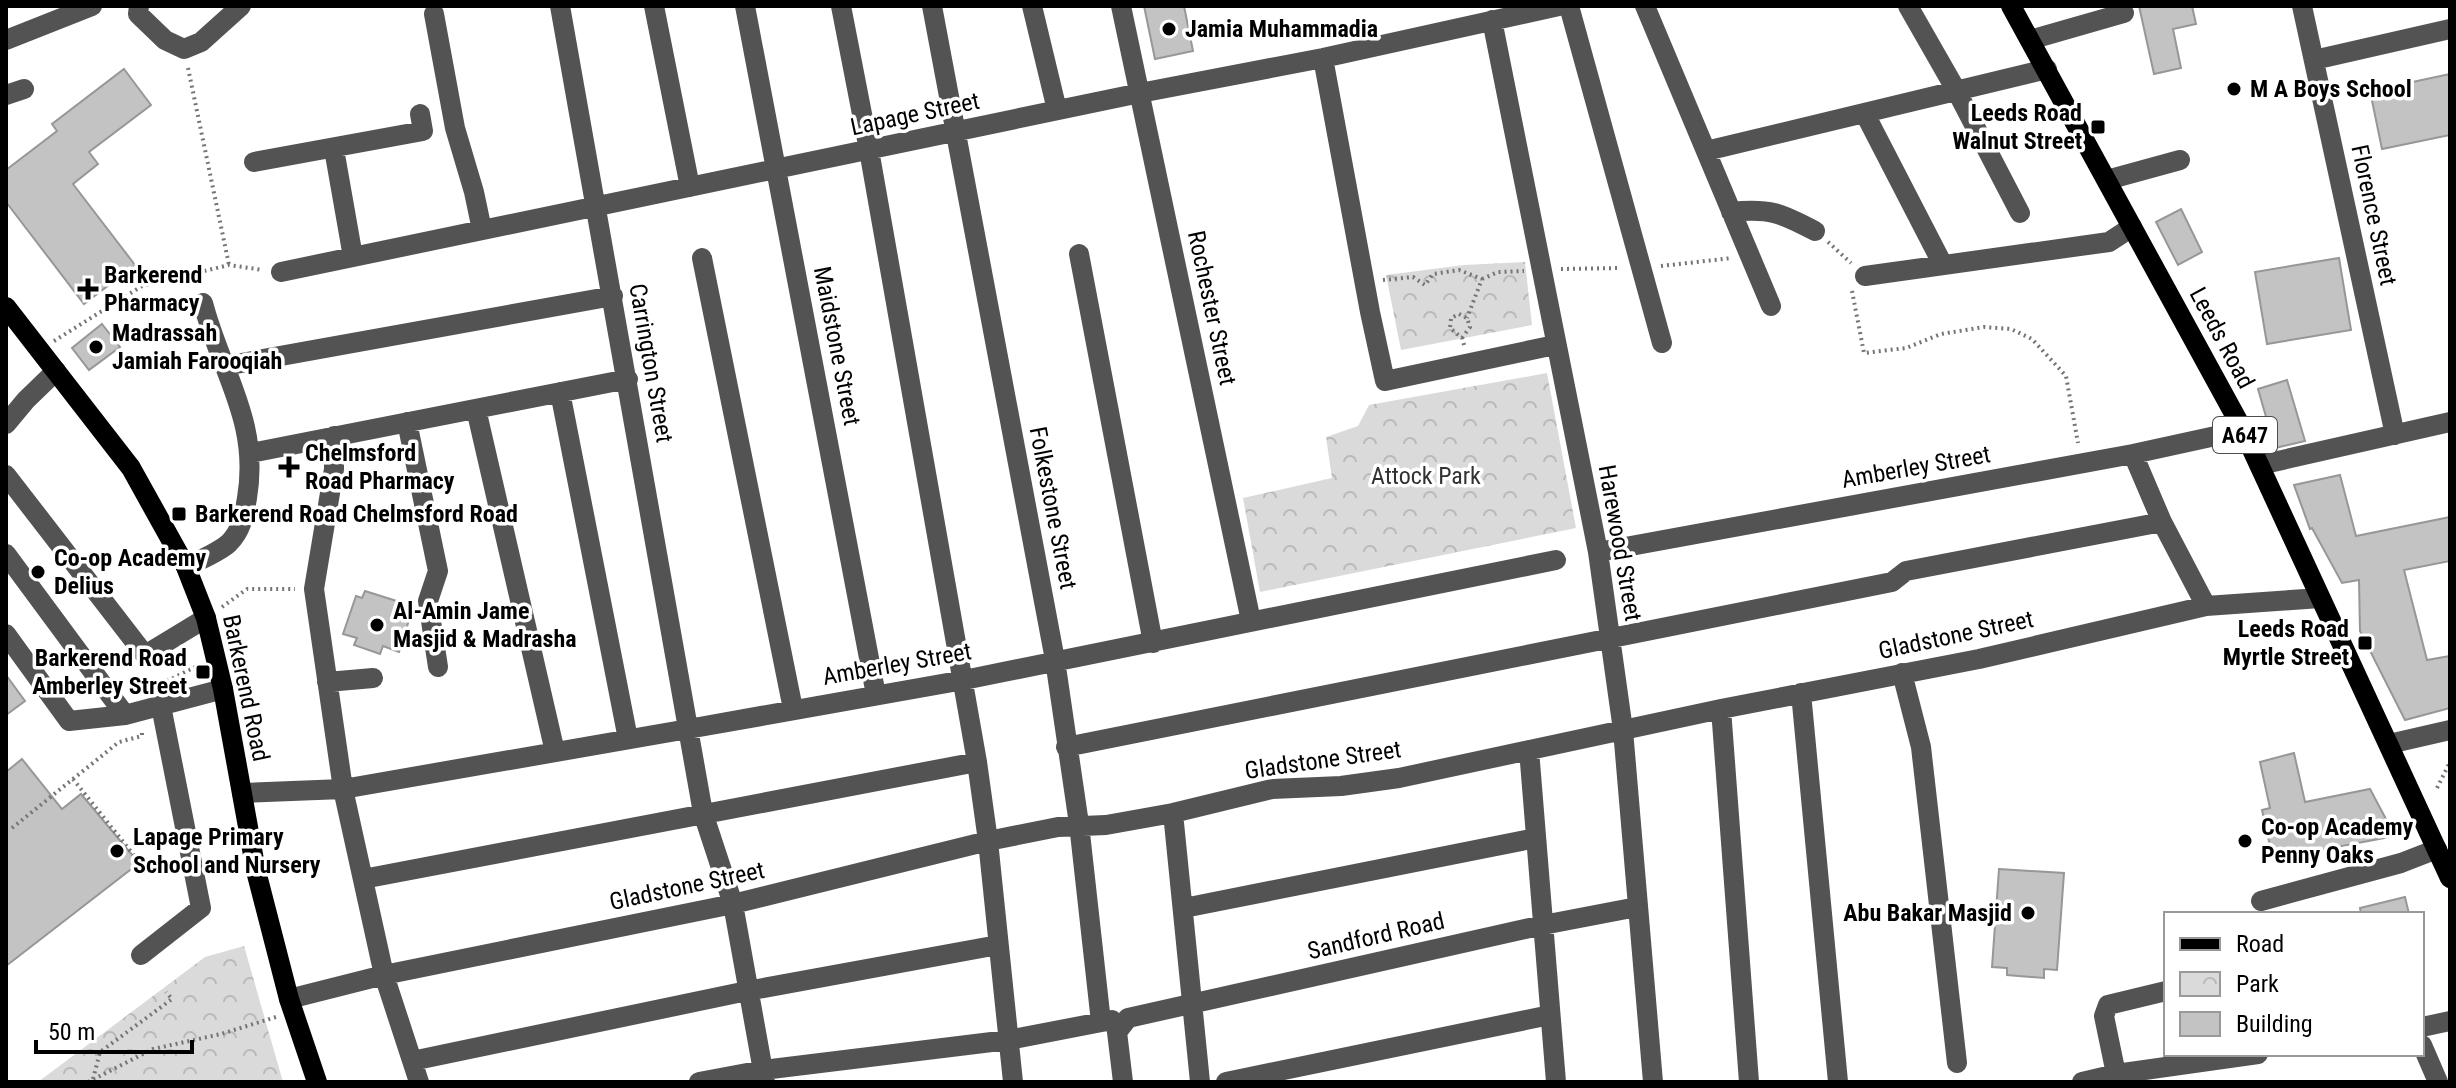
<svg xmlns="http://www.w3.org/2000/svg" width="2456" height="1088" viewBox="0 0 2456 1088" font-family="'Roboto Condensed',sans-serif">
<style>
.park{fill:url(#park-crowns)}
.building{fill:#c3c3c3;stroke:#979797;stroke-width:2}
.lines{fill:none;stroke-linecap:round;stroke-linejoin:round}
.path{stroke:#757575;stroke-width:4;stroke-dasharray:2 4;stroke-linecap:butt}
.minor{stroke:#535353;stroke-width:20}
.major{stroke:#000;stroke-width:20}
.poi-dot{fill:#000;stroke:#fff;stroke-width:3}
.labels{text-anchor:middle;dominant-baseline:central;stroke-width:7;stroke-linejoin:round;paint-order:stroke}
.shield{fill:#fff;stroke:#4c4c4c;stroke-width:2}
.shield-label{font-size:22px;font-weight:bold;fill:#000}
.poi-label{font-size:24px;font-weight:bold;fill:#000;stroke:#fff;text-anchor:start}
.street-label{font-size:24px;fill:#000;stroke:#fff}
.park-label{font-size:24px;fill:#313131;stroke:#fff}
</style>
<defs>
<pattern id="park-crowns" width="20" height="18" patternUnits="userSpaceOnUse" patternTransform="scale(2)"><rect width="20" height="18" fill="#dadada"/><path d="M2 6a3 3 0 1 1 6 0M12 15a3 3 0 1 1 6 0" fill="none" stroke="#b9b9b9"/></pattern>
</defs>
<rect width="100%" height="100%" fill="#fff"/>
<path class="park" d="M1525,262L1532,325L1401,350L1386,275L1464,265Z
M1547,373L1576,528L1260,592L1243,498L1332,478L1326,437L1358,426L1369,405Z
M244,946L283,1082H38L205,957Z"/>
<path class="building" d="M1144,6H1184L1193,51L1155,59Z
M2139,6H2192L2196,24L2173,29L2181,68L2154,74Z
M124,69L151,105L89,152L98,164L73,184L135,265L84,304L6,202V170L57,131L52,124Z
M2450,74V135L2382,149L2370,91Z
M2181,209L2202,252L2178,265L2156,222Z
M2339,258L2351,330L2267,344L2255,272Z
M102,324L120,347L89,370L72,348Z
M2287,380L2305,441L2275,448L2258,389Z
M2340,475L2356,536L2450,517V561L2404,570L2427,660L2450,656V708L2405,720L2360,631L2359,580L2342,583L2312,528L2310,529L2294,485Z
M365,591L406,604L403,615L410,617L399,652L383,646L380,654L354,645L357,638L343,634L356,596L362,598Z
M6,675L25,701L6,715Z
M2294,753L2305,802L2370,789L2395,836L2273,859L2262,810L2270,808L2260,762Z
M22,759L62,809L81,794L139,863L6,966V772Z
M1999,869L2064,873L2057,970L2044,969V978L2007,975V968L1992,967Z
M2405,897L2409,914H2361L2360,908Z"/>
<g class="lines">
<path class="path" d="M188,68L229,265
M1828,242L1851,263
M1661,266L1732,258
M1561,269L1620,268
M1482,279L1498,272L1524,271
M1383,280L1413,277L1425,285L1433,274L1459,270L1482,279L1467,318
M1852,291L1864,353L1906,348L1941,334L1984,327L2011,329L2032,339L2066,376L2078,443
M1462,338L1470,327L1467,318L1459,314L1451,318L1450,328L1462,338L1464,345
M54,341L142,286L229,265L263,270
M222,607L247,589H295
M167,681L199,665
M73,779L144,868L155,861
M2437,788L2450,762
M12,828L119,742L142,736V731
M93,1079L100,1052L172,999L166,992
M88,1082L153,1049L221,1034L276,1017"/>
<path class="minor" d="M139,6L138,14L165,40L184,49L201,42L241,6
M560,6L703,813L733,904L765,1082
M654,6L690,187
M745,6L876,695
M841,6L869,150L977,762L988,841L1013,1082
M932,6L1055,660L1079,824L1101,1022
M1032,6L1057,110
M1121,6L1251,621
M1569,6L1662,343
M1645,6L1771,306
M1908,6L1956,90L2020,213
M2302,6L2395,435
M434,14L455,128L474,192L482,230
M1492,20L1598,552L1623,730L1653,1082
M6,40L92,6
M2030,40L2124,13
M1323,58L1370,312L1385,381L1555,345
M2314,60L2450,29
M6,95L24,89
M1865,114L1943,265
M334,149L353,257
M1706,151L2047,69
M254,162L423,131L420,114
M2107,180L2180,160
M1731,212C1770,208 1781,213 1815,231
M1079,254L1153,643
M702,258L793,709
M281,272L1140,93L1323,58L1559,6
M1865,276L2109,242L2132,227
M225,366L613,296
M560,392L628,739
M476,409L555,752
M407,422L438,571L428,601L438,667
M6,424L26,400L56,371
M334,436V469L314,589L343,789L384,975L419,1082
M251,453L628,379
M2133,454L2162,522L2206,606
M2260,465L2450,422
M6,475L145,655L206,618
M1598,552L2133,454L2243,430
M6,554L125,715
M186,567C199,560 218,553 229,543C242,530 244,515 247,498C260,421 221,373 203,303
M6,634L69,721L125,715L223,689
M1902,673L1921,747L1957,1063
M327,682L373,678
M1801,693L1838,1082
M1721,709L1749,1082
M2389,744L2450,730
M1066,747L1892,582L1906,571L2162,522
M1529,750L1556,1082
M242,793L343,789L688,729L964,680L1556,560
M1173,813L1200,1082
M363,879L977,762
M2261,901L2401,863L2437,849
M1184,908L1536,838
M141,955L201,908L161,706
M289,999L384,975L733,904L988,841L1058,827L1106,825L1173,813L1272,789L1341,786L1399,778L1721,709L1979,659L2206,606L2320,598
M2422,1027L2450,1021
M2422,1045L2438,1082
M412,1061L747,991L998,945
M2116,1074L2104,1016L2108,1005L2166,991
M699,1082L763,1070L1008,1040L1112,1020
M1123,1082L1117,1032L1128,1018L1543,925L1637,907
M1226,1082L1550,1015
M2082,1082L2116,1074L2258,1054"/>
<path class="major" d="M2011,6L2243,430L2450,878
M6,307L131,468L186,567L206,618L223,689L256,871L289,999L317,1082"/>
</g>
<g class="poi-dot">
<circle cx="1169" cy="29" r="8"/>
<circle cx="2234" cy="89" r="8"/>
<rect x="2090" y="119" width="16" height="16" rx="4"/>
<path d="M84 277h8v8h8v8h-8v8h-8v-8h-8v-8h8z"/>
<circle cx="96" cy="347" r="8"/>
<path d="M285 455h8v8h8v8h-8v8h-8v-8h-8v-8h8z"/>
<rect x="171" y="506" width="16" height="16" rx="4"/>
<circle cx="38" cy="572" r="8"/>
<circle cx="377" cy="625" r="8"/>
<rect x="2357" y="635" width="16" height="16" rx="4"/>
<rect x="195" y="664" width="16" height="16" rx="4"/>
<circle cx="2245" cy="841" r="8"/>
<circle cx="117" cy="851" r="8"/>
<circle cx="2028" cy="913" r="8"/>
</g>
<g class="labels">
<rect class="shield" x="2213" y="417" width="64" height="36" rx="6"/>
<g class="shield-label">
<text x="2245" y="435">A647</text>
</g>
<g class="poi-label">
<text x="1185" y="29">Jamia Muhammadia</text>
<text x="2250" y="89">M A Boys School</text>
<text x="2082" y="113" text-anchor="end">Leeds Road<tspan x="2082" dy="28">Walnut Street</tspan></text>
<text x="104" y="275">Barkerend<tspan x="104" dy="28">Pharmacy</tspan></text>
<text x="112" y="333">Madrassah<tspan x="112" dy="28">Jamiah Farooqiah</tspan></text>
<text x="305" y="453">Chelmsford<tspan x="305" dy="28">Road Pharmacy</tspan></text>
<text x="195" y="514">Barkerend Road Chelmsford Road</text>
<text x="54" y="558">Co-op Academy<tspan x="54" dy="28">Delius</tspan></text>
<text x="393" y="611">Al-Amin Jame<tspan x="393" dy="28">Masjid &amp; Madrasha</tspan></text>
<text x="2349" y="629" text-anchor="end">Leeds Road<tspan x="2349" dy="28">Myrtle Street</tspan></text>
<text x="187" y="658" text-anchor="end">Barkerend Road<tspan x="187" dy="28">Amberley Street</tspan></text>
<text x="2261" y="827">Co-op Academy<tspan x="2261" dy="28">Penny Oaks</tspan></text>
<text x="133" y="837">Lapage Primary<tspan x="133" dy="28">School and Nursery</tspan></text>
<text x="2012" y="913" text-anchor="end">Abu Bakar Masjid</text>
</g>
<g class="street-label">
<text transform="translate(915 114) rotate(-12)">Lapage Street</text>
<text transform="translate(2374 215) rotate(78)">Florence Street</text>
<text transform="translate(1212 308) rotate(78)">Rochester Street</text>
<text transform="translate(2222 338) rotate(62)">Leeds Road</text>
<text transform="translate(837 346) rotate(79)">Maidstone Street</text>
<text transform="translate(651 363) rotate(80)">Carrington Street</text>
<text transform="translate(1916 467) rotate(-10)">Amberley Street</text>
<text transform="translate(1053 508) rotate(79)">Folkestone Street</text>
<text transform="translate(1620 543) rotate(80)">Harewood Street</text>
<text transform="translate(1956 635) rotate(-12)">Gladstone Street</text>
<text transform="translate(897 664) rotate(-10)">Amberley Street</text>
<text transform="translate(246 688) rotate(78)">Barkerend Road</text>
<text transform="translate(1323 760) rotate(-8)">Gladstone Street</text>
<text transform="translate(687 886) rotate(-12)">Gladstone Street</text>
<text transform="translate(1376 936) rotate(-13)">Sandford Road</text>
</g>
<g class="park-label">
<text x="1426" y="476">Attock Park</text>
</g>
</g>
<rect width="2456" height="1088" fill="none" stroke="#000000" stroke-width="16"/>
<rect x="2164" y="912" width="260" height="144" fill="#ffffff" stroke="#999999" stroke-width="2"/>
<rect x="2180" y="938" width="40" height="12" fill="#000000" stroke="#999999" stroke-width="2"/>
<text x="2236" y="952" font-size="24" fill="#000000">Road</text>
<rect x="2180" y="972" width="40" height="24" fill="url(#park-crowns)" stroke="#999999" stroke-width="2"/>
<text x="2236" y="992" font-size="24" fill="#000000">Park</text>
<rect x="2180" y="1012" width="40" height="24" fill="#c3c3c3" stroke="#999999" stroke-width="2"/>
<text x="2236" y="1032" font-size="24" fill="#000000">Building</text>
<path d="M36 1040v12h156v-12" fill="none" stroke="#000000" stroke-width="4"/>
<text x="48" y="1040" font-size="24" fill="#000000" stroke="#ffffff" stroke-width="6" paint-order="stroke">50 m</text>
</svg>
